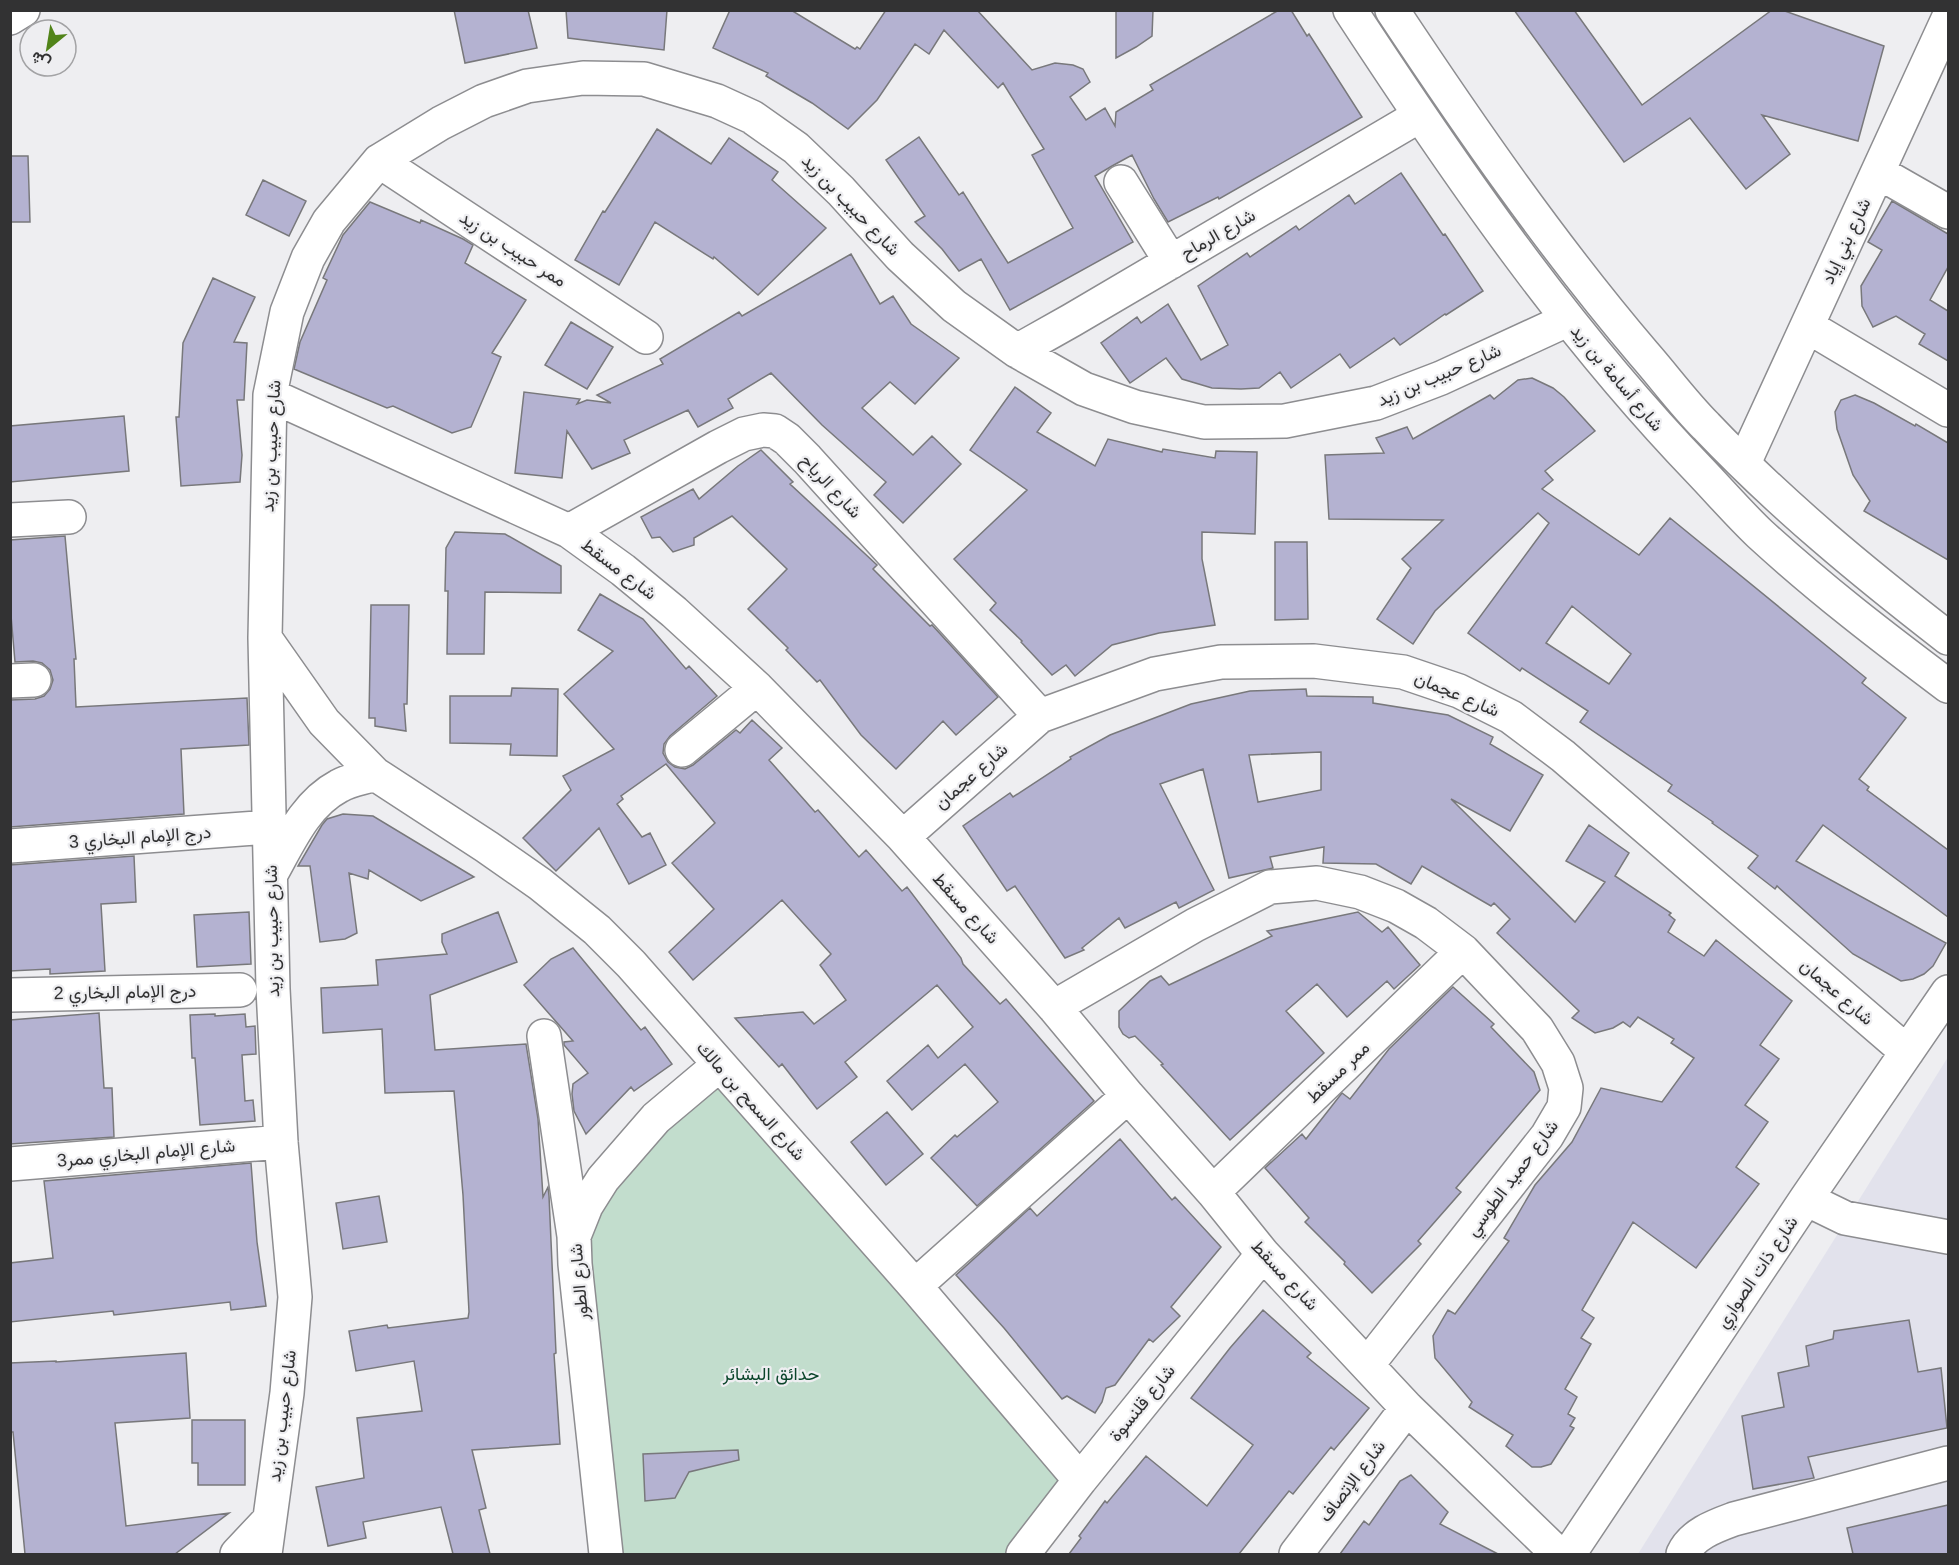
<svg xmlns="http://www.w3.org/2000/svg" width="1959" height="1565" viewBox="0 0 1959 1565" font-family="Arial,Vazirmatn,sans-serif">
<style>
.built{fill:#e2e2ec}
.green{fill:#c2ddcd}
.building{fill:#b4b2d1;stroke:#78787b;stroke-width:1.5;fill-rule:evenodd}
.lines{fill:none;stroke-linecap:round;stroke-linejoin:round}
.minor-casing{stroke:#8d8d90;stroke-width:36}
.highway-casing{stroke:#8d8d90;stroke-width:36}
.minor{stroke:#fff;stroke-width:33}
.highway{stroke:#fff;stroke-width:33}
.labels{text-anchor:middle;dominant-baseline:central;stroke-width:4.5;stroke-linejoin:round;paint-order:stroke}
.street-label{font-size:18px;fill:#323233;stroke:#eeeef1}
.park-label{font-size:18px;fill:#0b452b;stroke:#eeeef1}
</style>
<rect width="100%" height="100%" fill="#eeeef1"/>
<path class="built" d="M1948,1057V1554H1638Z"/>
<path class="green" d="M725,1046L1090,1470L1026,1554H606L577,1230Z"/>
<path class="building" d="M454,10H528L537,48L465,63Z
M566,10H667L664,50L568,38Z
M730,10H791L855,49L857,47L860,49L886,10H977L1032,70L1055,63L1073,65L1083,69L1090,82L1070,97L1086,120L1105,108L1115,126L1116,112L1153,90L1150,85L1279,10H1291L1307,36L1309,34L1362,117L1219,199L1218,197L1168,222L1154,199L1132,155L1112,166L1095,176L1133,242L1010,310L981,259L959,271L942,249L915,222L925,216L886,160L919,137L959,195L963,192L1008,263L1073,228L1032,155L1044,149L1003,83L998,88L944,30L929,54L915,44L877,100L848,129L812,103L766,76L768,73L713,48Z
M1116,10H1153L1152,36L1136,47L1116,58Z
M1514,10H1574L1642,105L1772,10H1782L1884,46L1858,141L1762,115L1790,154L1746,189L1690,118L1624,162Z
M657,129L711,164L729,138L778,172L772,180L826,228L758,295L714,257L713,259L655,222L619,285L575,260L603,211L605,212Z
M10,156H28L30,222H10Z
M1401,173L1443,235L1445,234L1483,291L1446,315L1445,314L1400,345L1394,338L1350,368L1340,354L1291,388L1280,372L1259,388L1241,389L1212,388L1182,379L1166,358L1130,383L1101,343L1137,317L1141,323L1168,304L1201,360L1228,345L1198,286L1247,253L1250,257L1296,226L1299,230L1349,195L1355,204Z
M263,180L306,201L289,236L246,215Z
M1892,201L1948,234V267L1930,300L1948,311V361L1919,344L1925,334L1896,316L1873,327L1862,306L1861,286L1882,250L1868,242Z
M370,202L420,223L421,220L463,239L473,245L465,263L526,300L492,353L501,357L471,427L452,433L393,406L387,408L294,369L300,342L327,280L323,278L343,235Z
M851,254L880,304L893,296L911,324L959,358L915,404L890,382L862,408L913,455L932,436L961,464L903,523L874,495L886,482L822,425L771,373L728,399L733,408L698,427L688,410L624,440L630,453L592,469L567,431L562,478L515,473L524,392L580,399L577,404L587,400L611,403L597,395L663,364L660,359L739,312L742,316Z
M213,278L255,297L234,342L247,343L244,400H237L242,455L240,482L181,486L176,417H179L183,343Z
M571,322L613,347L587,389L545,365Z
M1532,378L1553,388L1564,397L1595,431L1545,471L1553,480L1542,489L1639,555L1670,518L1866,678L1862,683L1906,718L1859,779L1869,787L1867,790L1948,850V917L1823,825L1796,861L1946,943L1933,966L1924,974L1913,979L1901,981L1853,954L1777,886L1775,889L1748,868L1758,856L1712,823L1713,822L1668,791L1672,785L1580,722L1588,711L1522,668L1520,671L1468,633L1549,523L1538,513L1435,611L1413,644L1377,619L1411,568L1402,559L1443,520L1329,519L1325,455L1384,453L1376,438L1407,427L1413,439L1490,395L1494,399L1518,380ZM1572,606L1631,654L1609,684L1546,643Z
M1015,387L1051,413L1037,432L1095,466L1108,439L1162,452L1163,449L1215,458L1216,451L1257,452L1255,534L1202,532V559L1215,625L1159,633L1112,645L1075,676L1066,665L1052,675L1021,642L1022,641L990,610L996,603L954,559L1027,490L970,450Z
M1855,395L1874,403L1915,426L1916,424L1948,443V560L1864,511L1870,501L1853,475L1837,429L1835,412L1841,400Z
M124,416L129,471L10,482V426Z
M761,450L793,482L790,484L877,565L873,569L930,626L932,625L998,697L956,735L943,721L896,769L861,735L820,680L817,682L786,650L788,648L748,609L787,569L732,516L694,538V545L673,552L660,537L652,538L641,517L693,489L699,499L738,466Z
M455,532L505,534L561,566V593L485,592L484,654H447L448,591H445L446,548Z
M65,536L76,659H74L76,707L247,698L249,745L181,749L184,814L10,827V700L35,699L44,696L50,689L53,680L50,670L42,663L33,661L15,662L10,604V540Z
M1275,542H1307L1308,619L1275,620Z
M600,594L643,619L686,669L689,666L717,696L670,736L664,744L663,753L668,762L675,767L685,769L693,765L736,730L740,733L752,720L782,748L769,760L815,812L818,810L859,857L866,850L902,891L907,887L961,958L963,964L1000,1004L1006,999L1094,1101L977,1206L931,1158L955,1135L957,1137L998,1102L965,1064L912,1110L887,1081L928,1045L938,1058L973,1027L937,985L845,1062L857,1077L817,1109L782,1064L779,1067L735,1018L803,1012L814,1024L846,1000L820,965L831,954L782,900L693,980L669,952L714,909L672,863L715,823L666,764L621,796L623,799L617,804L642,837L650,833L666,865L629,884L599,828L556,871L523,838L571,790L563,776L614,749L564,694L613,651L578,630Z
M371,605H409L407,704H404L406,731L375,726V718H369Z
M512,688L558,689L557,756L510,755L511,744L450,743V696H511Z
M1306,689L1307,696L1373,697V703L1448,715L1493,737L1490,744L1543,775L1510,831L1451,799L1575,922L1605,882L1566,861L1589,825L1629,853L1615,876L1671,913L1669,915L1675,920L1668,932L1704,956L1716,940L1792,1001L1760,1045L1779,1059L1745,1105L1768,1122L1736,1167L1759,1184L1696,1268L1633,1222L1582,1310L1594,1318L1581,1338L1591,1344L1565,1389L1577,1397L1568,1414L1575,1418L1570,1426L1574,1428L1551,1464L1541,1467H1532L1506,1446L1513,1435L1469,1407L1472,1402L1435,1358L1433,1336L1448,1310L1455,1314L1509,1241L1504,1238L1535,1185L1572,1142L1601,1088L1662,1102L1694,1058L1671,1043L1674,1039L1638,1017L1630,1027L1623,1022L1613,1028L1595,1033L1572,1018L1579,1011L1497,933L1510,919L1494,903L1491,906L1422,866L1411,884L1376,864L1323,863L1324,847L1270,857L1273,868L1229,878L1203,769L1160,784L1214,890L1179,908L1176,902L1125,928L1119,918L1082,948L1084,950L1065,958L1015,886L1007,891L963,826L1010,793L1013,797L1071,759L1070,757L1110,735L1191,704L1250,691ZM1321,752V790L1258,802L1249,755Z
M343,814L373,816L474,877L421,901L369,870L368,879L349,873L357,933L345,939L320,942L310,866H298L322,825L327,819Z
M134,856L136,902L101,904L105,971L50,974V969L10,971V865Z
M249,912L251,964L197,967L194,915Z
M498,912L517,962L430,995L435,1050L526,1044L538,1119L543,1197L548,1187L549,1196L556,1353L554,1354L560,1444L472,1450L486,1508L479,1510L490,1554H453L441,1507L363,1522L366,1538L328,1546L316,1487L364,1478L357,1418L422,1411L414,1361L356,1371L349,1331L387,1325L388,1328L468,1318L469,1312L463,1195L454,1091L385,1093L382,1029L323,1033L321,988L378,985L376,960L447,954L442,942V934Z
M1358,912L1382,932L1388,927L1420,965L1394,989L1387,981L1347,1017L1317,984L1286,1011L1324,1053L1230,1140L1161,1065L1163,1064L1135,1036L1129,1038L1123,1034L1119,1027V1011L1150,981L1161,976L1169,985L1272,936L1267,931Z
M573,948L641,1030L645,1027L672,1064L634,1091L631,1087L586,1134L574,1111L572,1094L573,1084L588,1073L564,1045V1042L573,1041L524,985L551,959Z
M1453,987L1494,1024L1491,1027L1534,1072L1540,1090L1456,1188L1461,1192L1418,1241L1421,1244L1372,1293L1344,1264L1345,1262L1305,1222L1309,1218L1265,1168L1302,1134L1306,1139L1342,1093L1350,1099L1389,1049Z
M99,1013L104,1088H112L114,1137L10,1144V1020Z
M215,1014V1016L245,1014L246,1027L255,1026L256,1054L242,1055L245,1101L253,1100L255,1121L200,1125L195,1058H192L190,1015Z
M887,1112L923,1154L886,1185L851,1142Z
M1120,1139L1172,1200L1175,1197L1221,1247L1171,1307L1180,1316L1153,1342L1149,1339L1115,1385L1106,1388L1102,1402L1095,1413L1067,1396L1062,1399L1004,1328L956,1275L1030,1208L1037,1216Z
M251,1163L257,1242L266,1306L231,1310L230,1302L114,1315L113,1311L10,1322V1263L53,1258L44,1181Z
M379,1196L387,1242L343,1249L336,1203Z
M1263,1310L1311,1353L1307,1357L1369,1408L1334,1450L1331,1447L1293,1494L1289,1491L1239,1554H1069L1081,1538L1079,1536L1105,1501L1107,1503L1146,1456L1207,1506L1253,1445L1191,1398L1230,1348Z
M1909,1320L1918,1372L1941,1368L1947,1428L1808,1457L1814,1478L1753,1489L1742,1416L1784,1407L1778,1373L1809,1366L1806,1346L1833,1339L1834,1331Z
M186,1353L190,1418L115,1423L126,1526L229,1513L175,1554H25L13,1432H10V1363L56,1361V1362Z
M192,1420H245V1485H198V1463H192Z
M738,1450L739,1460L689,1472L675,1498L645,1501L643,1454Z
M1411,1475L1448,1512L1440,1524L1498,1554H1340L1364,1521L1369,1525L1400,1481Z
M1948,1505V1554H1853L1847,1528Z"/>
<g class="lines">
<defs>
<path id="minor" d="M10,18L23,10
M379,161L646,337
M1878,172L1948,212
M1121,182L1171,262
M1807,326L1948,410
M1017,351L1072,320L1419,116
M270,395L569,531L623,570L674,612L757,688L903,837L1054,1007L1128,1096L1213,1192L1263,1254L1407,1408L1558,1554
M1744,463L1948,19
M10,520L69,517
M569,531L718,447L744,434L763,430L775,431L787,439L807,459L1040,716
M265,638L324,722L375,774L487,847L540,884L597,930L631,964L915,1286L1080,1480
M10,681L34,680
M682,750L757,688
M903,837L1040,716L1155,674L1221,662L1314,661L1403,672L1459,691L1511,717L1563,756L1907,1052
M10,846L270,827
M271,874C289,842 305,804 339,786C349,780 363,778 375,774
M10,995L240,990
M1054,1007L1195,925L1270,887L1317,883L1360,892L1396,906L1426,923L1463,951L1537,1029L1558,1063L1566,1088L1564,1107L1547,1136L1368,1364
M544,1036L574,1236
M10,1164L281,1142
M1213,1192L1463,951
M1806,1199L1845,1218L1948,1237
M915,1286L1128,1096
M237,1554L269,1520
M265,1554L287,1393L295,1297L281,1142L273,989L265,638L270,395L287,312L308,258L329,221L379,161L441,123L484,101L527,86L583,78L644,79L717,101L752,117L796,148L841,191L900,256L954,306L1017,351L1084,389L1135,407L1204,422L1285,421L1376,403L1441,378L1567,320
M606,1554L575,1264L574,1236L586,1206L603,1179L656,1118L719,1065
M1023,1554L1080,1480L1263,1254
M1296,1554L1407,1408
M1569,1554L1806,1199L1948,992
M1683,1554C1692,1534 1715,1526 1734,1519L1948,1463"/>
<path id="highway" d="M1350,10C1456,172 1566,332 1700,471C1720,492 1739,514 1760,534C1820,589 1884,638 1948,686
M1392,10C1471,129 1552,246 1644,354C1665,378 1684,404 1706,426C1780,504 1864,573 1948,638"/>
</defs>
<use href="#minor" class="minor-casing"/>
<use href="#highway" class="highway-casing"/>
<use href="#minor" class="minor"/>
<use href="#highway" class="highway"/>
</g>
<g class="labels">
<g class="street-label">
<text transform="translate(851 205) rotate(46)">شارع حبيب بن زيد</text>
<text transform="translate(1218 234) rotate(-30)">شارع الرماح</text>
<text transform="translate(1846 241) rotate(-65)">شارع بني إياد</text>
<text transform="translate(513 249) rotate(33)">ممر حبيب بن زيد</text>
<text transform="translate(1439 375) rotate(-23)">شارع حبيب بن زيد</text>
<text transform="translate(1617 378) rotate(50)">شارع أسامة بن زيد</text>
<text transform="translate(271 446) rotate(-87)">شارع حبيب بن زيد</text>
<text transform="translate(831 486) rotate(47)">شارع الرياح</text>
<text transform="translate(619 569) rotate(37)">شارع مسقط</text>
<text transform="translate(1457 694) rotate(23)">شارع عجمان</text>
<text transform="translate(971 776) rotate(-41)">شارع عجمان</text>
<text transform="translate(140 837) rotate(-4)">درج الإمام البخاري 3</text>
<text transform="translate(966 908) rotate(48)">شارع مسقط</text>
<text transform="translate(272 931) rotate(-91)">شارع حبيب بن زيد</text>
<text transform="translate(125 992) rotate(-1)">درج الإمام البخاري 2</text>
<text transform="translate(1837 992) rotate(41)">شارع عجمان</text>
<text transform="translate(1338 1072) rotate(-44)">ممر مسقط</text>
<text transform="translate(751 1101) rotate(48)">شارع السمح بن مالك</text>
<text transform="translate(146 1153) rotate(-5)">شارع الإمام البخاري ممر3</text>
<text transform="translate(1512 1178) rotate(-53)">شارع حميد الطوسي</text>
<text transform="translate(1757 1272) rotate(-56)">شارع ذات الصواري</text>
<text transform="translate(1285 1275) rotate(47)">شارع مسقط</text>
<text transform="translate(579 1282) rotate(-95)">شارع الطور</text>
<text transform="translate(1142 1403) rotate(-51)">شارع قلنسوة</text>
<text transform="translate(282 1416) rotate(-83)">شارع حبيب بن زيد</text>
<text transform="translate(1352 1481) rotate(-53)">شارع الإتصاف</text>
</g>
<g class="park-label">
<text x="771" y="1374">حدائق البشائر</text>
</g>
</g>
<rect width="1959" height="1565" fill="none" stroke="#323233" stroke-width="24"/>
<g transform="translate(48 48) rotate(210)"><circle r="28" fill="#eeeef1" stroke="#a3a3a5" stroke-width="1.5"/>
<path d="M0-4.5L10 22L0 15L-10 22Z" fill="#518419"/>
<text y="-9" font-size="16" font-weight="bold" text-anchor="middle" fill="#323233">ش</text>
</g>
</svg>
